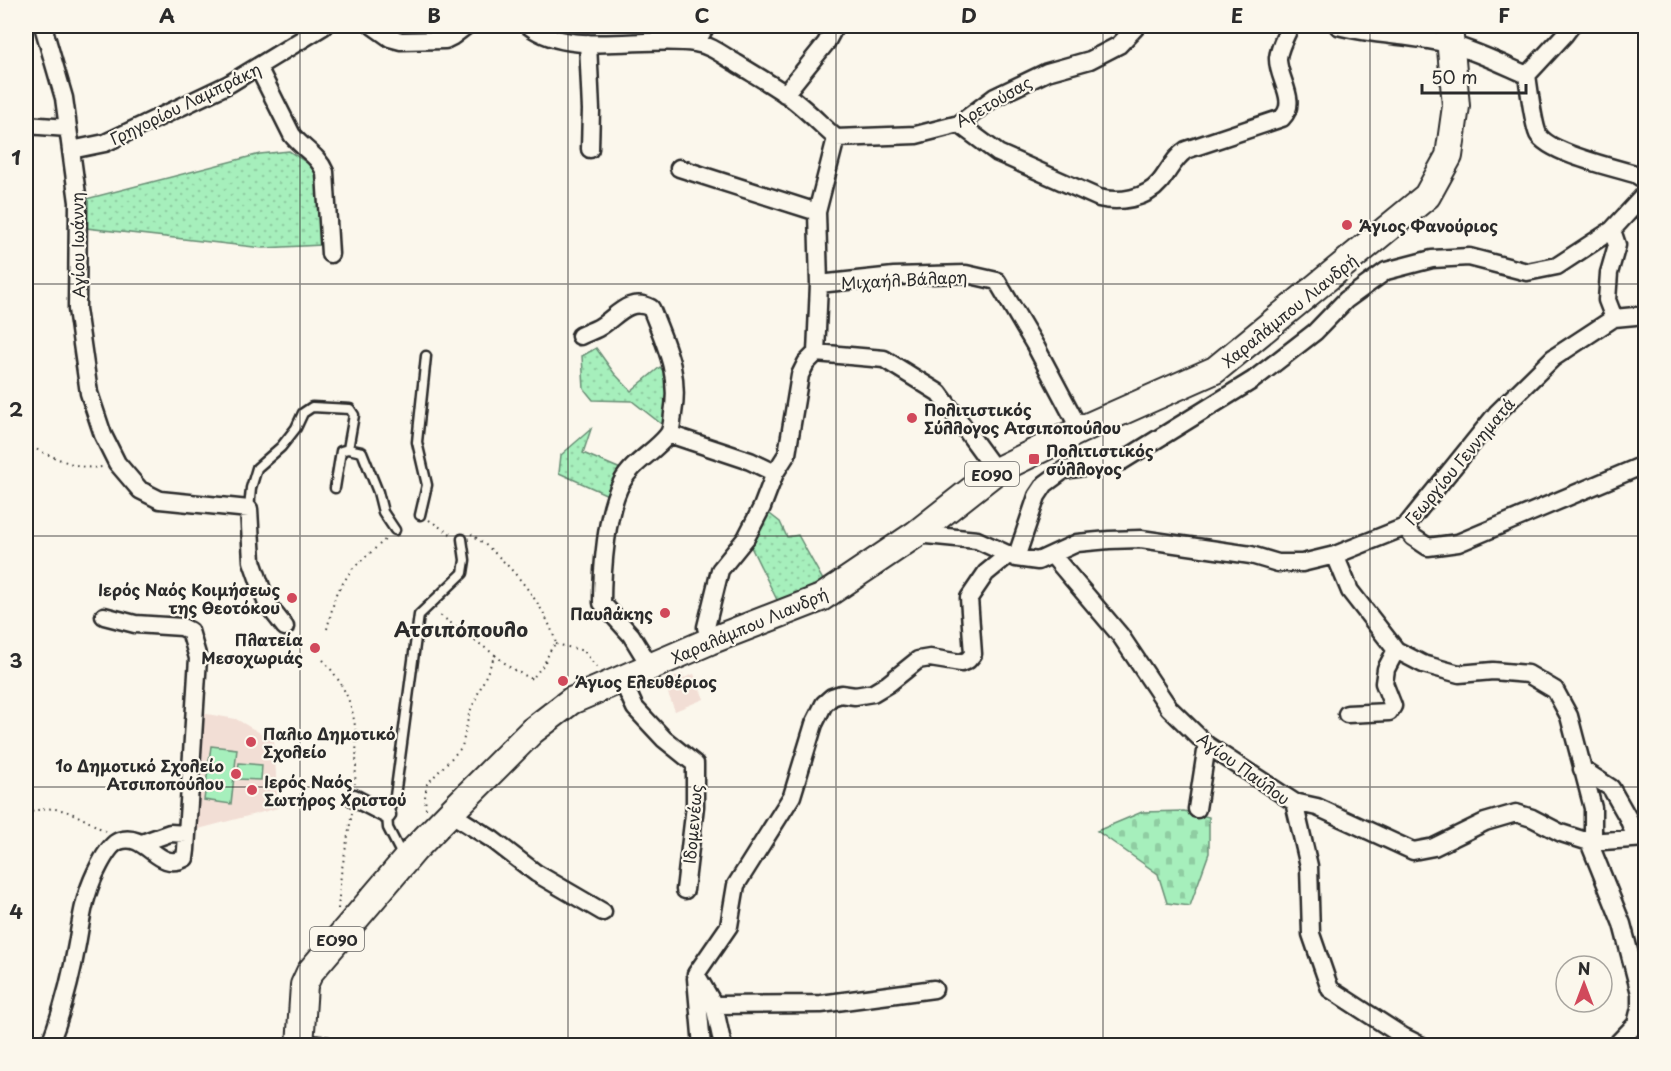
<svg xmlns="http://www.w3.org/2000/svg" width="1671" height="1071" viewBox="0 0 1671 1071" font-family="'Playpen Sans',sans-serif">
<style>
.built{fill:#f2ded5}
.green{fill:url(#green-dots);stroke:#688d74;stroke-width:1.5}
.cemetery{fill:url(#cemetery-stones);stroke:#688d74;stroke-width:1.5}
.pitch{fill:#a6efbc;stroke:#688d74;stroke-width:1.5}
.lines{fill:none;stroke-linecap:round;stroke-linejoin:round}
.lane-casing{stroke:#2b2b2b;stroke-width:13}
.street-casing{stroke:#2b2b2b;stroke-width:21}
.primary-casing{stroke:#2b2b2b;stroke-width:30}
.path{stroke:#2b2b2b;stroke-width:2;stroke-dasharray:1.5 4.5;stroke-linecap:butt}
.lane{stroke:#fbf7ec;stroke-width:8}
.street{stroke:#fbf7ec;stroke-width:16}
.primary{stroke:#fbf7ec;stroke-width:26}
.grid{fill:none;stroke:#2b2b2b;stroke-width:1.5;stroke-opacity:0.55}
.poi-dot{fill:#d1495b;stroke:#fbf7ec;stroke-width:2}
.labels{text-anchor:middle;dominant-baseline:central;stroke-width:4.5;stroke-linejoin:round;paint-order:stroke}
.shield{fill:#fbf7ec;stroke:#696865;stroke-width:1.5}
.shield-label{font-size:15px;font-weight:bold;fill:#2b2b2b}
.street-label{font-size:16px;fill:#2b2b2b;stroke:#fbf7ec}
.poi-label{font-size:16px;font-weight:bold;fill:#2b2b2b;stroke:#fbf7ec;text-anchor:start}
.quarter-label{font-size:20px;font-weight:bold;fill:#2b2b2b;stroke:#fbf7ec}
.neatline{fill:none;stroke:#2b2b2b;stroke-width:2}
.grid-label{font-size:20px;text-anchor:middle;font-weight:bold;fill:#2b2b2b}
</style>
<defs>
<pattern id="green-dots" width="8" height="8" patternUnits="userSpaceOnUse" patternTransform="scale(1.5)"><rect width="8" height="8" fill="#a6efbc"/><path d="M2 2h.1M6 6h.1" fill="none" stroke="#8fcda2" stroke-width="1.8" stroke-linecap="round"/></pattern>
<pattern id="cemetery-stones" width="16" height="16" patternUnits="userSpaceOnUse" patternTransform="scale(1.5)"><rect width="16" height="16" fill="#a6efbc"/><path d="M2 7V4a2 2 0 0 1 4 0v3zM10 15v-3a2 2 0 0 1 4 0v3z" fill="#8fcda2"/></pattern>
</defs>
<rect width="100%" height="100%" fill="#fbf7ec"/>
<filter id="ink" filterUnits="userSpaceOnUse"><feTurbulence type="fractalNoise" baseFrequency=".0167" numOctaves="2"/><feDisplacementMap in="SourceGraphic" scale="12" xChannelSelector="R" yChannelSelector="G"/><feConvolveMatrix kernelMatrix="1 2 1 2 8 2 1 2 1" color-interpolation-filters="sRGB"/></filter>
<g filter="url(#ink)">
<path class="built" d="M683,674L684,678L694,674L704,699L675,711L665,686L675,682L674,677Z
M201,713L236,719L274,741L278,808L191,831Z"/>
<path class="green" d="M289,151L309,164L320,175L322,245L263,248L86,228V199L260,154Z
M596,348L614,373L631,391L660,367L669,378L664,426L632,401L593,400L584,389L582,356Z
M591,429L583,453L623,470L610,496L559,473L561,455Z
M766,511L780,522L787,537L798,535L824,582L779,604L750,545Z"/>
<path class="cemetery" d="M1184,811L1209,817V853L1190,906L1167,903L1158,874L1097,831L1142,812Z"/>
<path class="pitch" d="M211,746L237,749L231,804L204,800Z
M239,763L262,765L261,780L237,779Z"/>
<g class="lines">
<defs>
<path id="lane" d="M335,488L341,451L348,449L362,452L378,492L383,512L395,530
M249,509L251,488L257,468L281,447L296,428L303,413L312,407L350,409L354,415L348,449
M420,515L427,485L417,442L426,356
M404,859L388,828L387,815L395,796L419,615L463,573L465,560L462,539"/>
<path id="street" d="M43,26L64,98L78,202L77,309L89,393L103,435L117,463L140,490L160,500L249,509L252,561L267,604L285,627
M373,26L390,38L401,41L445,40L453,36L466,26
M529,26C571,58 645,35 695,43C711,45 724,56 736,63C752,73 768,82 784,93C802,105 819,123 836,138
M1338,26C1376,36 1415,35 1453,45C1478,52 1502,64 1527,75C1529,88 1533,123 1538,134C1548,153 1615,168 1635,174L1646,181
M588,43L591,110L590,149
M696,43L706,26
M258,67L292,135C303,149 318,155 325,172L330,254
M1527,75L1565,34L1571,26
M785,94L826,43L835,26
M959,124L998,153L1099,198C1119,203 1146,199 1160,182C1169,171 1174,158 1186,150L1282,118C1299,101 1277,78 1278,58C1279,47 1286,36 1290,26
M26,125L68,128
M836,138L916,135L959,124L995,97L1047,72L1090,60L1119,45L1137,26
M71,150L105,143L229,84L324,26
M679,168L817,212
M1612,230L1617,245L1609,273L1607,300L1614,318
M819,284L894,276L966,274L997,281L1036,347L1080,430
M580,336C586,333 592,331 598,328C616,318 628,296 651,308C666,346 680,373 673,414C672,421 672,431 667,436C654,452 632,463 622,482C606,510 602,570 602,603L631,635L650,666
M816,353L884,359L939,393L996,471
M669,434L750,461L775,473
M1405,527L1413,537L1428,547L1458,543L1646,464
M916,534L977,540L1016,558L1038,561L1077,543L1109,540L1141,539L1251,555L1278,563H1302L1335,555L1405,527L1497,413L1553,358L1614,318L1646,315
M1053,556L1120,635L1169,708L1207,745L1294,802L1309,866L1311,934L1330,989L1404,1037L1422,1046
M1016,558L1037,496L1045,484L1064,470L1122,461L1253,380L1315,332L1346,300L1386,271L1432,259L1469,257L1527,272L1557,266L1612,230L1646,193
M710,641L706,627L720,570L746,538L762,507L775,473L787,454L800,375L806,363L816,353L819,284L817,212L836,138
M622,680L635,708L664,739L695,764V806L685,890
M1347,714L1389,712L1393,706L1384,683L1386,669L1396,650
M1582,769L1611,788L1628,818L1636,838
M354,798L387,815
M1294,802L1317,807L1413,851L1434,847L1485,822L1516,813L1532,818L1561,833L1589,842L1593,833V808L1569,716L1555,690L1528,674L1493,671L1459,674L1423,664L1396,650L1350,591L1335,555
M1197,809L1207,745
M450,813L493,840L536,873L603,912
M142,843L170,833L187,834
M696,978L702,1046
M714,1005L821,1004L934,989
M300,1043L328,1046
M49,1046C62,1013 71,979 77,944C80,928 82,910 87,895C91,881 106,846 119,841C147,831 157,873 185,858L186,850L198,658L190,631L182,627L135,624L104,616
M723,1046L714,1005L696,974L729,926L736,885L792,796L814,724L824,704L832,697L841,694L855,696L873,693L888,684L918,660L930,658L961,663L968,660L973,654L969,598L986,573L1008,555
M1615,1046L1636,1024L1640,1008V993L1622,924L1589,842L1646,838"/>
<path id="primary" d="M300,1046L304,985L310,972L414,850L450,813L532,731L571,701L710,641L821,598L916,534L996,471L1080,430L1215,370L1427,196L1449,156L1456,106L1449,26"/>
</defs>
<use href="#lane" class="lane-casing"/>
<use href="#street" class="street-casing"/>
<use href="#primary" class="primary-casing"/>
<path class="path" d="M26,445C49,454 77,471 102,467
M429,520L452,535
M471,534C504,556 547,605 556,644
M327,629L336,594L352,569L388,537
M556,644L584,651L598,669
M495,655L512,669L532,679L544,664L552,647L556,644
M323,660C359,700 358,733 355,784
M426,809L425,797L427,784L462,747L469,714L495,655L437,613
M26,814C57,800 78,816 105,831
M338,909L341,874L352,813"/>
<use href="#lane" class="lane"/>
<use href="#street" class="street"/>
<use href="#primary" class="primary"/>
</g>
</g>
<path class="grid" d="M300,26V1046M568,26V1046M836,26V1046M1103,26V1046M1370,26V1046M26,284H1646M26,536H1646M26,787H1646"/>
<g class="poi-dot">
<circle cx="1347" cy="225" r="6"/>
<circle cx="912" cy="418" r="6"/>
<rect x="1028" y="453" width="12" height="12" rx="3"/>
<circle cx="292" cy="598" r="6"/>
<circle cx="665" cy="613" r="6"/>
<circle cx="315" cy="648" r="6"/>
<circle cx="563" cy="681" r="6"/>
<circle cx="251" cy="742" r="6"/>
<circle cx="236" cy="774" r="6"/>
<circle cx="252" cy="790" r="6"/>
</g>
<g class="labels">
<g class="shield">
<rect x="965" y="462" width="54" height="24" rx="4.5"/>
<rect x="310" y="927" width="54" height="24" rx="4.5"/>
</g>
<g class="shield-label">
<text x="992" y="474">ΕΟ90</text>
<text x="337" y="939">ΕΟ90</text>
</g>
<g class="street-label">
<text transform="translate(993 101) rotate(-30)">Αρετούσας</text>
<text transform="translate(185 103) rotate(-26)">Γρηγορίου Λαμπράκη</text>
<text transform="translate(77 245) rotate(-91)">Αγίου Ιωάννη</text>
<text transform="translate(904 279) rotate(-3)">Μιχαήλ Βάλαρη</text>
<text transform="translate(1289 310) rotate(-39)">Χαραλάμπου Λιανδρή</text>
<text transform="translate(1459 461) rotate(-50)">Γεωργίου Γεννηματά</text>
<text transform="translate(749 625) rotate(-23)">Χαραλάμπου Λιανδρή</text>
<text transform="translate(1244 768) rotate(36)">Αγίου Παύλου</text>
<text transform="translate(692 824) rotate(-85)">Ιδομενέως</text>
</g>
<g class="poi-label">
<text x="1359" y="225">Άγιος Φανούριος</text>
<text x="924" y="409">Πολιτιστικός<tspan x="924" dy="18">Σύλλογος Ατσιποπούλου</tspan></text>
<text x="1046" y="450">Πολιτιστικός<tspan x="1046" dy="18">σύλλογος</tspan></text>
<text x="280" y="589" text-anchor="end">Ιερός Ναός Κοιμήσεως<tspan x="280" dy="18">της Θεοτόκου</tspan></text>
<text x="653" y="613" text-anchor="end">Παυλάκης</text>
<text x="303" y="639" text-anchor="end">Πλατεία<tspan x="303" dy="18">Μεσοχωριάς</tspan></text>
<text x="575" y="681">Άγιος Ελευθέριος</text>
<text x="263" y="733">Παλιο Δημοτικό<tspan x="263" dy="18">Σχολείο</tspan></text>
<text x="224" y="765" text-anchor="end">1ο Δημοτικό Σχολείο<tspan x="224" dy="18">Ατσιποπούλου</tspan></text>
<text x="264" y="781">Ιερός Ναός<tspan x="264" dy="18">Σωτήρος Χριστού</tspan></text>
</g>
<g class="quarter-label">
<text x="461" y="629">Ατσιπόπουλο</text>
</g>
</g>
<rect width="1671" height="1071" fill="none" stroke="#fbf7ec" stroke-width="66"/>
<g transform="translate(1584 984)"><circle r="28" fill="#fbf7ec" stroke="#a8a59f" stroke-width="1.5"/>
<path d="M0-4.5L10 22L0 15L-10 22Z" fill="#d1495b"/>
<text y="-9" font-size="16" font-weight="bold" text-anchor="middle" fill="#2b2b2b">N</text>
</g>
<path d="M1422 84v9h104v-9" fill="none" stroke="#2b2b2b" stroke-width="3"/>
<text x="1431" y="84" font-size="18" fill="#2b2b2b" stroke="#fbf7ec" stroke-width="4.5" paint-order="stroke">50 m</text>
<rect x="33" y="33" width="1605" height="1005" class="neatline"/>
<g class="grid-label">
<text x="167" y="23">A</text>
<text x="434" y="23">B</text>
<text x="702" y="23">C</text>
<text x="969" y="23">D</text>
<text x="1237" y="23">E</text>
<text x="1504" y="23">F</text>
<text x="16" y="165">1</text>
<text x="16" y="417">2</text>
<text x="16" y="668">3</text>
<text x="16" y="919">4</text>
</g>
</svg>
